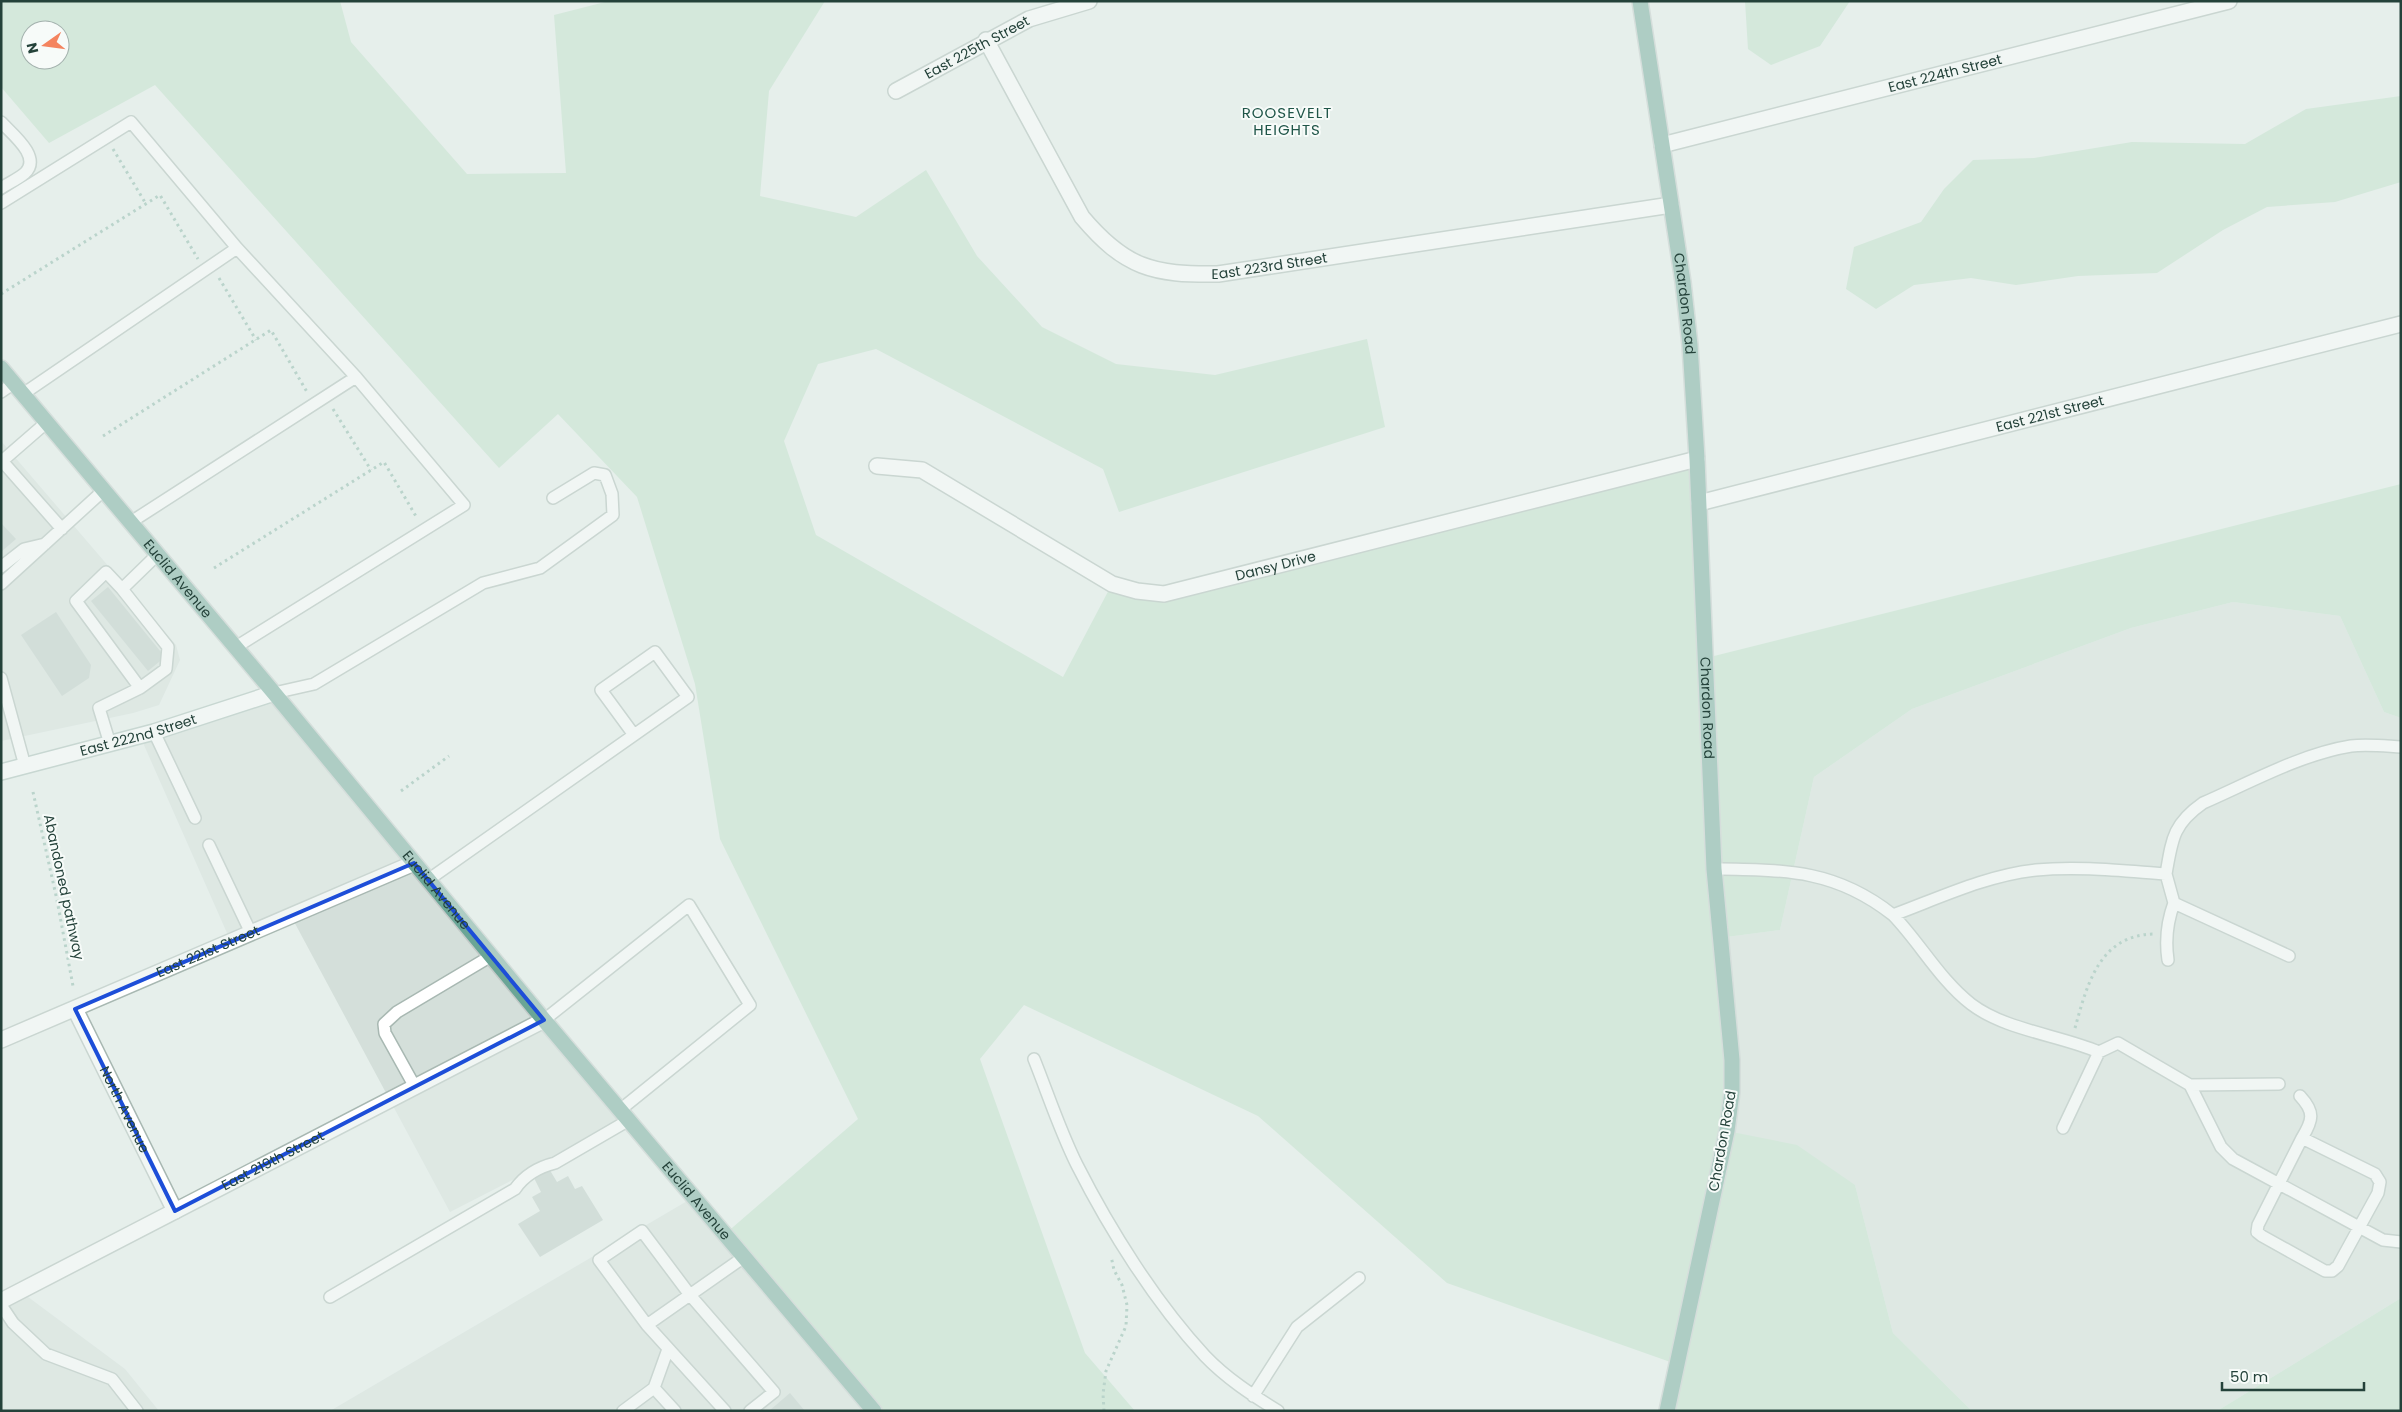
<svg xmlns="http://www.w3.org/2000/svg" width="2402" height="1412" viewBox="0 0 2402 1412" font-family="Poppins,sans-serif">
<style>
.built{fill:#d4dfda}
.green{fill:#bfe0c8;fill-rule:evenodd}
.building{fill:#bbcac4}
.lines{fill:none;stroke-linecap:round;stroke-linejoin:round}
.lane-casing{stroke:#a8b8b2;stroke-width:14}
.street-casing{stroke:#a8b8b2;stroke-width:18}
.secondary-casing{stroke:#a4bbb3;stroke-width:18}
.primary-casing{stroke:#c2cac8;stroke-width:18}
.path{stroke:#86b3a5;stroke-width:3;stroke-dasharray:2.5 4;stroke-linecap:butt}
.lane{stroke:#fff;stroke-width:11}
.street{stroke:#fff;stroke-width:15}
.secondary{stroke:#fff;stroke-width:15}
.primary{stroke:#6aa596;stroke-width:15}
.marked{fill:none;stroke:#1d4ed8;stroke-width:4;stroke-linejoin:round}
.labels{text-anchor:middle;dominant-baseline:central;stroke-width:4;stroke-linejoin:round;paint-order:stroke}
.street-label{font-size:14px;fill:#24423a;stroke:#f7fbf9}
.neighbourhood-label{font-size:15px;letter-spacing:1px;fill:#1f5548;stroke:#f7fbf9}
</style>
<rect width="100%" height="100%" fill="#e6efeb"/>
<path class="built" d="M1,441L176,645L180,660L159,705L133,713L1,741Z
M2233,602L2340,616L2384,712L2401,718V1298L2217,1411H1972L1893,1333L1855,1185L1727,1131L1719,938L1780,930L1814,777L1912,709L2131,628Z
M274,693L629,1120L450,1212L291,916L231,942L140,736Z
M694,1197L874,1411H330Z
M20,1291L125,1369L159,1411H1V1301Z"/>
<path class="green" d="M1,1H340L351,42L467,174L566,173L554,15L609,1H825L769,91L760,196L856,217L926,170L977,256L1042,327L1116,364L1215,375L1367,339L1385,427L1119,512L1103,469L876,349L818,364L784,441L816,535L1063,677L1112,584L1164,594L1697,459L1706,658L2401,484V718L2384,712L2340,616L2233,602L2131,628L1912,709L1814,777L1780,930L1719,938L1732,1060L1727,1131L1797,1145L1855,1185L1893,1333L1972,1411H1667L1676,1364L1447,1283L1258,1116L1024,1005L980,1059L1085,1353L1135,1411H874L725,1234L858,1119L720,839L695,684L637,497L558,414L499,468L155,85L49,143L1,87ZM30,30H60V60H30Z
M1745,1H1850L1820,46L1771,65L1748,49Z
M2401,96V182L2335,202L2267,207L2223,230L2157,273L2078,276L2016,285L1971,278L1914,285L1876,309L1846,289L1854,247L1921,222L1944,189L1973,160L2034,158L2132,142L2245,144L2306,109Z
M2401,1298V1411H2217Z"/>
<path class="building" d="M1,523L16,539L1,552Z
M108,587L165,657L148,671L91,601Z
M56,612L91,665L89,678L62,696L21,635Z
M548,1167L557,1182L568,1176L575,1189L582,1186L603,1220L540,1257L518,1224L540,1211L532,1197L541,1192L533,1176Z
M790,1393L805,1411H769Z"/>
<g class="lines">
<defs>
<path id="lane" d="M1,122C12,134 42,157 25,173C18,179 9,183 1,188
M1,203L131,122L237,248L23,394
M1,392L14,383
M2,461L62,529
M1,462L47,422
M131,522L356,377L237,248
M1,567L24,549L45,544
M1,584L104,490
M122,589L168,647L166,669L140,688
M236,647L464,505L356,377
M1,678L25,766
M274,693L314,684L483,583L540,568L613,515L612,494L605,475L594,473L553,498
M154,732L195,818
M110,744L99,708L140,688L76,601L106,572L122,589L158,554
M209,845L251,933
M1714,869C1785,870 1835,869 1893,915C1939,898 1987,875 2036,870C2079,866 2123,871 2166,874C2172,839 2173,824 2203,803C2249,783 2301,754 2351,746C2367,744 2384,746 2401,747
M2166,874L2174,903L2289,956
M428,880L688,697L655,652L601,690L634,735
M1893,915C1920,943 1940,980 1971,1004C2005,1030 2059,1035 2099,1052
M2168,960C2165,940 2167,922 2174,903
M544,1020L689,905L750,1005L620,1110
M1034,1059C1048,1094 1060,1131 1077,1165C1110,1230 1155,1302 1205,1356C1226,1378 1252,1395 1278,1411
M2190,1085L2279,1084
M415,1087L385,1033L384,1024L397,1012L491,956
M2300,1096C2315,1112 2313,1120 2302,1138
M2063,1128L2099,1052L2118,1043L2190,1085L2221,1147L2233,1159L2383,1240L2401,1242
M2302,1138L2375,1174L2380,1182L2378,1193L2338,1266L2332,1271H2325L2262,1236L2257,1232L2258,1225Z
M330,1297L515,1189C524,1176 539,1167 555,1163L629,1120
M1,1305L13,1323L46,1354L112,1379L137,1411
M647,1325L744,1257
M654,1388L675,1411
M1253,1396L1297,1327L1359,1278
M623,1411L654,1388L668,1349
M725,1411L647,1325L599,1260L642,1231L690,1295L774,1392L750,1411"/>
<g id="street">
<path id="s1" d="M986,40L1082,217C1125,268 1153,275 1218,274L1671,205"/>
<path id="s2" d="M896,91L1029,19L1089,1"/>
<path id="s3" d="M1662,145L2229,1"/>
<path id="s4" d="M877,466L922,470L1112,584L1137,591L1164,594L1697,459"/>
<path id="s5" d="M1699,503L2401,324"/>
<path id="s6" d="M75,1009L175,1211"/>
<path id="s7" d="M1,1040L414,863"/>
<path id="s8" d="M1,1301L544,1020"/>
</g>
<g id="secondary">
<path id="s9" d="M1,772L154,732L274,693"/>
</g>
<g id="primary">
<path id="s10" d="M1640,1L1683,282L1690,345L1697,459L1714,869L1732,1060V1092L1727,1131L1667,1411"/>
<path id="s11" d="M1,368L274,693L544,1020L874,1411"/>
</g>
</defs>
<use href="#lane" class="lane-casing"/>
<use href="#street" class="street-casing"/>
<use href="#secondary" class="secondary-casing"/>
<use href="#primary" class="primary-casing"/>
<path class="path" d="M113,149L146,204
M219,278L256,340
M1,294L160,195L198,259
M333,409L371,470
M103,436L271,330L307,392
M214,568L384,462L417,518
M401,791L449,756
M33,792L57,900L73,986
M2075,1028C2087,985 2099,935 2154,934
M1104,1411L1103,1394L1106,1371L1126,1326L1127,1305L1122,1285L1114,1270L1111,1256"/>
<use href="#lane" class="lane"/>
<use href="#street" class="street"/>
<use href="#secondary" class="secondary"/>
<use href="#primary" class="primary"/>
</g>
<path d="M0 0H2402V1412H0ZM414,863L544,1020L175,1211L75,1009Z" fill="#e6efeb" fill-opacity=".55" fill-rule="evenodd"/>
<path class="marked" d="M414,863L544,1020L175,1211L75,1009Z"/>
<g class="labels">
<g class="street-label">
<text stroke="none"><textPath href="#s2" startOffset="92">East 225th Street</textPath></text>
<text stroke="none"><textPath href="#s3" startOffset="292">East 224th Street</textPath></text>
<text stroke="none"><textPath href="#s1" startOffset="408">East 223rd Street</textPath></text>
<text stroke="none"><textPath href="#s10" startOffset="306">Chardon Road</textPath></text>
<text stroke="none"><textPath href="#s5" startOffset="362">East 221st Street</textPath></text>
<text stroke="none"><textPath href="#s4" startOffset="435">Dansy Drive</textPath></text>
<text stroke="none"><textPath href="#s11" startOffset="275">Euclid Avenue</textPath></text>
<text stroke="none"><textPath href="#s10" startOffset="711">Chardon Road</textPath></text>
<text stroke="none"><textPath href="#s9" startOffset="142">East 222nd Street</textPath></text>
<text transform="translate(64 887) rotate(78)">Abandoned pathway</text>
<text stroke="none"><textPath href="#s11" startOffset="680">Euclid Avenue</textPath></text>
<text stroke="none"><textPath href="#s7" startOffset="225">East 221st Street</textPath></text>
<text stroke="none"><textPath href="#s6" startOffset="112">North Avenue</textPath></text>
<text transform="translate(1722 1141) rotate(-80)">Chardon Road</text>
<text stroke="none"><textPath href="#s8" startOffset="306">East 219th Street</textPath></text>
<text stroke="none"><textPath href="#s11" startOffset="1085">Euclid Avenue</textPath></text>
</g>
<g class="neighbourhood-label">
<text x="1287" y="112">ROOSEVELT<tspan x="1287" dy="17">HEIGHTS</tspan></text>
</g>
</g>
<rect width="2402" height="1412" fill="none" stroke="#24423a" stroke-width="5"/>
<g transform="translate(45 45) rotate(256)"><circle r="24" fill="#f7fbf9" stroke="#a3b1ad"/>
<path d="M0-4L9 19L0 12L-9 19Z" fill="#f4845f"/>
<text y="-8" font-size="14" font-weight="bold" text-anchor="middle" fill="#24423a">N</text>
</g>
<path d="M2222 1382v8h142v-8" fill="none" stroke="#24423a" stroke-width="2.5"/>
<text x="2230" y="1382" font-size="15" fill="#24423a" stroke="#f7fbf9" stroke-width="4" paint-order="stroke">50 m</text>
</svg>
